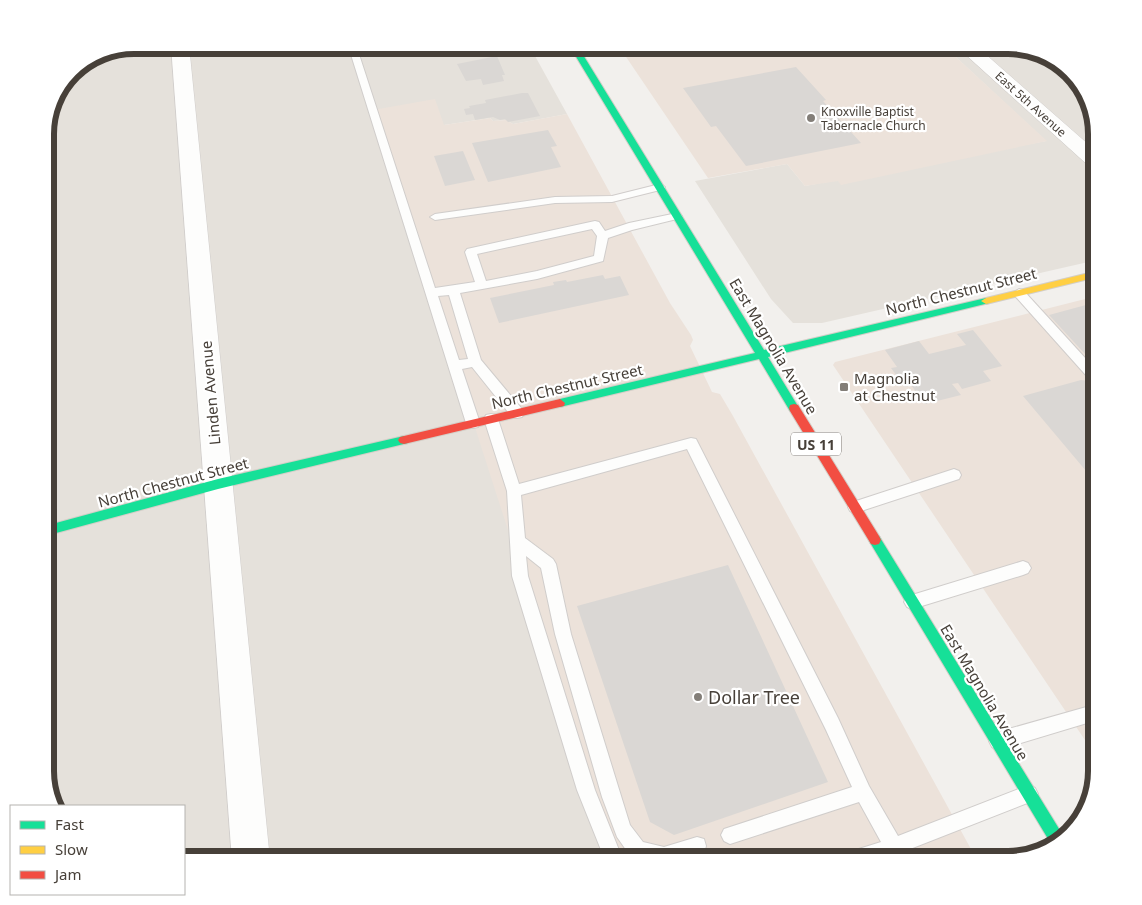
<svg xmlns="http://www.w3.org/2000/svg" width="1142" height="905" viewBox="0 0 1142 905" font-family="'Noto Sans',sans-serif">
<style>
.residential{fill:#e5e1db}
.commercial{fill:#ece2da}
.building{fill:#dad7d4}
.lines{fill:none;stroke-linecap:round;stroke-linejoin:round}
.lane-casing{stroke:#d0cdcb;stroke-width:2}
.street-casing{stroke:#d0cdcb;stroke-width:1}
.fast-casing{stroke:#d3cec7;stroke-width:2}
.slow-casing{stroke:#d3cec7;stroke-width:2}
.jam-casing{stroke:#d3cec7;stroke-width:2}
.lane{fill:#fdfdfc;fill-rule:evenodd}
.street{fill:#fdfdfc;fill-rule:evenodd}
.fast{fill:#16e098;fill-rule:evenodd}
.slow{fill:#ffcf43;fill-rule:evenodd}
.jam{fill:#f24e42;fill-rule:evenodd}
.poi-dot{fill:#837e78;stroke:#fff;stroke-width:2}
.labels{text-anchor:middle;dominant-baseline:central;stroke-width:4.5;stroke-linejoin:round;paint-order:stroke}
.far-street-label{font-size:12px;fill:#474039;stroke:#fff}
.far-poi-label{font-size:12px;fill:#474039;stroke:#fff;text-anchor:start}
.shield{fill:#fff;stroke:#7e7974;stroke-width:1}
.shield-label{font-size:14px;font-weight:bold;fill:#474039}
.street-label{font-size:15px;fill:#474039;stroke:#fff}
.poi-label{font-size:15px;fill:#474039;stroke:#fff;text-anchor:start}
.near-poi-label{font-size:18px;fill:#474039;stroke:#fff;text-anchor:start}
.rim{fill:none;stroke:#474039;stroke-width:6}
</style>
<rect width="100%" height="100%" fill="#f2f0ed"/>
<path class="residential" d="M134,45H529L567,114L513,124L506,120L493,121L490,118L444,125L402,196L614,860H184V806H53L45,777V127L54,94L75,67Z
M943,45H1009L1067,67L1088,95L1097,134V260L822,323H793L771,299L695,181L787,164L805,186L1046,141Z"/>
<path class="commercial" d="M618,45H943L1047,141L841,185L838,181L805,186L787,164L708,178Z
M435,99L444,125L490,118L493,121L506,120L513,124L567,114L670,303L691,335L693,340L690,346L712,392L720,394L733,416L977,860H614L373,110Z
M1097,296V758L833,365L835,362Z"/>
<path class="building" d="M643,45H667V46L646,50Z
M497,56L505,75H502L504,81L483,85L481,79L466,81L457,64Z
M796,67L826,100L823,101L861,143L746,166L716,126L711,127L683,88Z
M522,93H528L540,116L508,122L505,119L500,120L493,117L475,120L473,114L466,115L464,109L470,108L469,106L486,103L485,100Z
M548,130L557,146L551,147L561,167L488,182L472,143Z
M463,151L475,180L445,186L434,156Z
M603,275L605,279L620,276L629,295L499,323L490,298L554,285L553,282L566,280L567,282Z
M1097,302V367L1049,315Z
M973,330L1002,366L983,371L991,381L962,389L958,383L952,384L961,395L925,404L911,385L905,387L891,368L897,367L885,350L919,341L929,354L966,345L957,334Z
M1081,380L1097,382V392L1091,391L1097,398V484L1023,396Z
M728,565L828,782L674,835L650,822L577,606Z"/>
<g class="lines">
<defs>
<path id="lane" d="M348,45H356L435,288L475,282L465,252L467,249L595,221L599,222L605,231L629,223L677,213L682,216L681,218L632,230L608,238L603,261L537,279L460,293L481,360L522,409L524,413L522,417L517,418L512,417L472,367L462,369L480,423L478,427L473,428L468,427L466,423ZM592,229L597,236L594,256L537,271L486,281L477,254ZM449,295L468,359L459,360L438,296Z
M660,184L665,187L664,189L612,202L555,203L435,220L430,217L435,214L555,197L612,196Z
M1019,289L1023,290L1097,371V384L1092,382L1015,296L1013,293Z
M491,414L496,415L498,419L519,484L691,438L696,439L838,718L869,786L898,836L1029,785L1035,788L1038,794L1035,800L882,860H844L846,853L881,842L859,802L730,844L724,841L721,835L724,829L852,787L826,730L687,449L521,495L525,538L553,559L556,564L571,634L630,825L643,842L664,847L697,837L704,839L706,846L704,853L681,860H641L631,857L617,837L602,797L555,634L541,568L526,556L528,576L595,790L623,860H605L577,790L512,576L507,491L484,419L486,415Z
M954,469L959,471L961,475L959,479L855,513L850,511L848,507L850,503Z
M1023,561L1028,563L1031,568L1028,573L1023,575L912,609L907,607L904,602L907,597L912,595Z
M1097,704V720L998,750L992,747L989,741L992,735L998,732Z"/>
<path id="street" d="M171,45H189L270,860H232Z
M955,45H975L1097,152V169L1090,167Z"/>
<path id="fast" d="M569,45H577L764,350L986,298L991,301L989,303L768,357L799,408L794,412L790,411L759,359L560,407L556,406L555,403L560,399L755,353Z
M404,436L408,437L410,440L408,443L218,489L45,536V526L218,479Z
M875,535L879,536L1064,837L1053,847L871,544L869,540L871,536Z"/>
<path id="slow" d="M1097,271V277L986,304L981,301L986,298Z"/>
<path id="jam" d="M560,399L565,403L564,406L404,444L400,443L398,440L400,437L404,436Z
M794,404L798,405L879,536L881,540L879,544L875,545L871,544L790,411L789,408L790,405Z"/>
</defs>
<use href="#lane" class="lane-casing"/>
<use href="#street" class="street-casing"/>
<use href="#fast" class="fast-casing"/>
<use href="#slow" class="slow-casing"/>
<use href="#jam" class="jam-casing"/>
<use href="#lane" class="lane"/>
<use href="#street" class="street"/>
<use href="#fast" class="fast"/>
<use href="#slow" class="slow"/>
<use href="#jam" class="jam"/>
</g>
<g class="poi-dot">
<circle cx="811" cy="118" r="5"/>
<rect x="839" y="382" width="10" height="10" rx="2.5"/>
<circle cx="698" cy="697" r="5"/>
</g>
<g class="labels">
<g class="far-street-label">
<text transform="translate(1031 104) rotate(42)">East 5th Avenue</text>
</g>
<g class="far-poi-label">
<text x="821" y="111">Knoxville Baptist<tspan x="821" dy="14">Tabernacle Church</tspan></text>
</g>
<rect class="shield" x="791" y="432.5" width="50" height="23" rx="4"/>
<g class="shield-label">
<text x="816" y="444">US 11</text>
</g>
<g class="street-label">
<text transform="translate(961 291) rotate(-14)">North Chestnut Street</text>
<text transform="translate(774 346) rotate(59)">East Magnolia Avenue</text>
<text transform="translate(567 386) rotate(-13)">North Chestnut Street</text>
<text transform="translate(210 393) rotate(-95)">Linden Avenue</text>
<text transform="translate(173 482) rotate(-15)">North Chestnut Street</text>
<text transform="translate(985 692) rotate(59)">East Magnolia Avenue</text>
</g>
<g class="poi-label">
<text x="854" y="378">Magnolia<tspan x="854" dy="17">at Chestnut</tspan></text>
</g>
<g class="near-poi-label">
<text x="708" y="697">Dollar Tree</text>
</g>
</g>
<path d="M0 0H1142V905H0ZM134 54H1008A80 80 0 0 1 1088 134V771A80 80 0 0 1 1008 851H134A80 80 0 0 1 54 771V134A80 80 0 0 1 134 54Z" fill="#fff" fill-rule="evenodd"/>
<path class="rim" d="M134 54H1008A80 80 0 0 1 1088 134V771A80 80 0 0 1 1008 851H134A80 80 0 0 1 54 771V134A80 80 0 0 1 134 54Z"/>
<rect x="10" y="805" width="175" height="90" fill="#ffffff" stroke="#b5b3b0"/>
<rect x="20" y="821" width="25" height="8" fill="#16e098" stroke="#b5b3b0"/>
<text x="55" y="830" font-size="15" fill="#474039">Fast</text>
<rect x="20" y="846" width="25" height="8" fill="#ffcf43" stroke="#b5b3b0"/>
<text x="55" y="855" font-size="15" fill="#474039">Slow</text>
<rect x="20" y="871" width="25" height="8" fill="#f24e42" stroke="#b5b3b0"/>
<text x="55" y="880" font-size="15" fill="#474039">Jam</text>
</svg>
